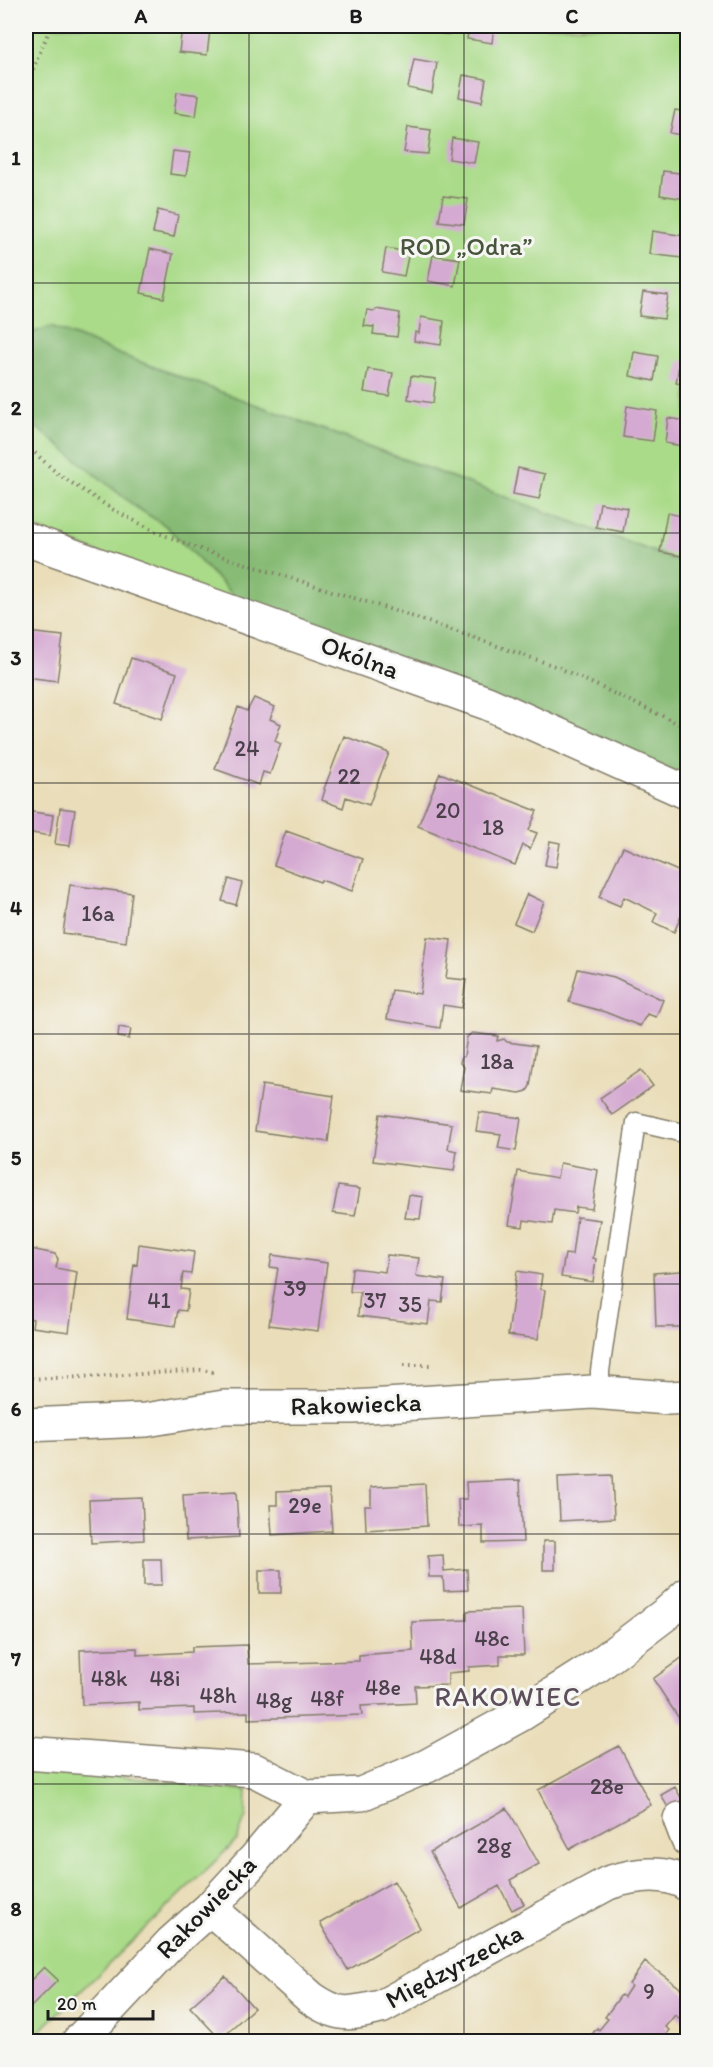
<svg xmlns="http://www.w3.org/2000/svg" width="713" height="2067" viewBox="0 0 713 2067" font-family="Itim,sans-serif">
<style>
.green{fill:#aadb89;stroke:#637c52;stroke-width:1.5}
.forest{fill:#87bb75;stroke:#526c48;stroke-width:1.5}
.building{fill:#d5aad2}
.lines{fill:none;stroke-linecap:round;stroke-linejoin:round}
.service-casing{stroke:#837d6b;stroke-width:21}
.minor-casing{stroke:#837d6b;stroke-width:36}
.path{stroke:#837d6b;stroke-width:4;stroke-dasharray:1.5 4.5;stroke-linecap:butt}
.service{stroke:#fff;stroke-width:18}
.minor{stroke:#fff;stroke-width:33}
.grid{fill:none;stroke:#1c1c1c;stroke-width:1.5;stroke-opacity:0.55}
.labels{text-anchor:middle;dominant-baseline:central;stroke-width:6;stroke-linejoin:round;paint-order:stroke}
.number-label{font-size:22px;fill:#4a404a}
.park-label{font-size:26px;fill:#47553d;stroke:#f6f6f2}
.street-label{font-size:26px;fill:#1c1c1c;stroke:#f6f6f2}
.neighbourhood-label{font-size:27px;letter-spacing:1.5px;fill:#5d4e5c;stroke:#f6f6f2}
.neatline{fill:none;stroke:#1c1c1c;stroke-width:2}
.grid-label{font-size:20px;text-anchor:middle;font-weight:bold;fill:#1c1c1c}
</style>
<rect width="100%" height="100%" fill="#f6f6f2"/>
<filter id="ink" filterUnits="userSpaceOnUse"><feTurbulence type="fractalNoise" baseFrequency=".0167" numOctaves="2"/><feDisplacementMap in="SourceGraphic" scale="12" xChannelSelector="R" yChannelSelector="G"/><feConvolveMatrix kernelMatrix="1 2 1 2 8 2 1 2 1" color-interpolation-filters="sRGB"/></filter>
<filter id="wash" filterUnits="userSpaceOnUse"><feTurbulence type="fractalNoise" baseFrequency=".008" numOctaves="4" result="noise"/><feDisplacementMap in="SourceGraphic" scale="24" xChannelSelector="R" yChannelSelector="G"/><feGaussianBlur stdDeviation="1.35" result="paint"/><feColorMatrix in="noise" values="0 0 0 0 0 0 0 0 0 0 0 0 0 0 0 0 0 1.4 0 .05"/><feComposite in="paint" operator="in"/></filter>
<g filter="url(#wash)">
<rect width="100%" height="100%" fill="#eadeba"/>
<path class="green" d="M26,26H687V777L26,525Z
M26,1767L247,1790L246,1815L237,1840L46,2025L33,2041L26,2042Z"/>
<path class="forest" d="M51,326L119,354L687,564V777L237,599L166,526L137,508L26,419V335Z"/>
<g id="blocks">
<path class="building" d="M182,26L210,30L207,55L179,52Z
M421,26H451L449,35L420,29Z
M469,26H494L492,43L467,39Z
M685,49L687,50V74L681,73Z
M414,59L437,63L432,93L408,88Z
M463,75L486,79L482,102L459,97Z
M177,92L199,95L196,116L174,113Z
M675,110L687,112V136L670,133Z
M408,127L431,130L428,154L404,152Z
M452,138L478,142L474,163L449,159Z
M173,151L190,153L186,176L170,174Z
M663,171L687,174L685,199L660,195Z
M443,196L468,199L464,224L439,221Z
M158,210L178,215L174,237L153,233Z
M652,231L685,236L682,258L649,254Z
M386,248L409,252L404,276L382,272Z
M150,249L173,254L164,298L141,293Z
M433,255L460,259L455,286L428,281Z
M643,292L668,295L664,319L639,316Z
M376,309L400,313L397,337L373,334L374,327L364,326L367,310L375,311Z
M421,317L444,321L441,345L414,341L415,332L419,333Z
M634,352L658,356L654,381L630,376Z
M680,360L687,362V385L676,383Z
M368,369L393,373L389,396L364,392Z
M411,376L436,379L433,403L408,399Z
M627,406L657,411L653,441L623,437Z
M668,418L687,421V447L665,443Z
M518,468L545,474L539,499L513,494Z
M600,503L627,508L623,532L596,527Z
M667,513L681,516L678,531L687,533V557L660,552Z
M26,632L63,636L57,681L26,677Z
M131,658L177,673L162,719L116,704Z
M254,698L275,707L270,719L281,724L275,741L281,744L279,749L270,774L263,772L259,785L215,769L238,707L247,711Z
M344,736L389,753L369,805L346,797L343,808L322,800L325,790L324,789Z
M440,773L537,811L529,830L537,833L530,849L523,845L515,865L418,826Z
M60,808L75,810L70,846L55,844Z
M26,811L53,815L50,836L26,832Z
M286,831L363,859L352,891L321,880L320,882L274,865Z
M550,841L560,843L556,867L545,865Z
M623,847L687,875V903L674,932L653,922L657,913L624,897L620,906L599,897Z
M229,879L242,883L236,905L222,901Z
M70,885L132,893L126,942L63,933Z
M527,894L544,902L532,931L514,923Z
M427,937L451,940L446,978L466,980L462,1008L443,1005L440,1028L387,1019L392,990L420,994Z
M578,969L614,977L663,1000L656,1017L647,1014L640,1026L605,1012L569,1002Z
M119,1027L131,1029L129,1039L118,1037Z
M472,1033L498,1036L497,1041L504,1039L507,1042L536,1046L530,1086L527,1091L520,1093L493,1089L492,1094L460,1090L464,1067L460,1063L461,1058L464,1056L467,1037Z
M641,1070L653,1086L612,1115L600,1098Z
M262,1085L334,1096L328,1142L255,1131Z
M479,1112L521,1118L516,1151L498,1148L501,1134L476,1131Z
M380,1114L452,1124L448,1149L457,1151L454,1171L373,1161Z
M560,1163L598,1170L592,1209L576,1207L575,1213L554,1210L552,1224L524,1220L523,1227L509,1225L518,1171L557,1178Z
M338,1186L360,1189L355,1216L333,1213Z
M409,1195L423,1197L420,1219L405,1218Z
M577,1217L600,1220L593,1258L596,1259L593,1282L561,1277L565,1254L572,1255Z
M139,1244L194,1252L191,1274L183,1273L181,1289L189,1290L186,1311L178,1310L175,1326L127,1319L134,1264L137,1265Z
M26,1248L55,1254L58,1259L56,1268L77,1272L69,1332L32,1327L33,1319L26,1318Z
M272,1255L327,1263L318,1331L269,1325L278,1268L270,1267Z
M387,1255L419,1258L416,1276L445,1280L442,1302L431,1301L428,1324L358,1316L360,1292H350L352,1268L385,1272Z
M687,1262V1327H656L654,1273L680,1271Z
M517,1271L542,1275L540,1289L545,1290L538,1339L508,1335Z
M612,1475L614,1518L560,1521L558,1477Z
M520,1480L523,1542L483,1543V1526L459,1527L458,1499H467L466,1482Z
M425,1484L427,1526L366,1530L365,1506H371V1487Z
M329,1489L332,1531L272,1535L270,1505H277V1491Z
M236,1492L239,1537L186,1540L183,1495Z
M142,1498L144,1540L91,1543L89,1500Z
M543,1541H555V1570H543Z
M443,1555L444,1571L467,1569L468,1590L444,1591L443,1577H429L428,1556Z
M144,1559H161L162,1585H144Z
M259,1570H281V1593H259Z
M522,1609L524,1655H500V1665L469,1667V1671L448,1673V1685L415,1686L416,1703L361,1706L362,1715L248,1719V1712L194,1714V1708L139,1710V1702L82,1705L80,1650L137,1648V1655L192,1652V1647L247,1645L248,1664L359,1661V1655L413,1651L412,1622L467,1620V1611Z
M687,1654V1727L684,1722L682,1723L653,1679Z
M619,1746L651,1805L570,1849L538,1790Z
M675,1787L688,1810L674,1818L661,1795Z
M507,1808L539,1864L510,1880L524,1904L512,1910L499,1886L461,1908L430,1852Z
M394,1881L420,1928L348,1970L320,1923Z
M645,1962L687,1993V2017L684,2022L675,2015L665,2027L669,2030L664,2038L668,2042H586L597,2028L599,2030L608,2019L605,2017L621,1995L624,1997L631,1986L629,1984Z
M44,1967L58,1980L30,2008L26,2003V1985Z
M225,1976L254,2008L220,2039L190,2007Z"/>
</g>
</g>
<g filter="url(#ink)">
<use href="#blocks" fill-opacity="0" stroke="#837d6b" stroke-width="1.5"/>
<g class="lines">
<defs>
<path id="service" d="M600,1392V1371L636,1122L688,1134"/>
<path id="minor" d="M26,539L487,703L688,793
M26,1425L146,1420L224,1407H353L593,1392L668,1398L688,1397
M26,1753L254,1770L307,1797L361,1794L427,1766L520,1715L597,1666L667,1613L688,1594
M680,1819L688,1840
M210,1908L311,1998C340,2018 349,2014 381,2007L608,1883C633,1875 664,1869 688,1885
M78,2042L171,1943L210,1908L254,1860L307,1797"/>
</defs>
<use href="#service" class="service-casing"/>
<use href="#minor" class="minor-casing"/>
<path class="path" d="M26,86L51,26
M26,445L58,474L112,509L156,532L205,551L411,616L555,666L688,728
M404,1365H433
M26,1379L109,1376L201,1370L213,1372"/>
<use href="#service" class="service"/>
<use href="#minor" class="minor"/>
</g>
</g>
<path class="grid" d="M249,26V2042M464,26V2042M26,283H688M26,533H688M26,783H688M26,1034H688M26,1284H688M26,1534H688M26,1784H688"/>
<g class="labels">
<g class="number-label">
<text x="247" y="748">24</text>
<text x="349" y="776">22</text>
<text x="448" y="810">20</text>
<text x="493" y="827">18</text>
<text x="98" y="913">16a</text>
<text x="497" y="1061">18a</text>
<text x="295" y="1288">39</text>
<text x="159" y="1300">41</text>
<text x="375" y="1300">37</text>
<text x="410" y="1304">35</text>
<text x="305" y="1505">29e</text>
<text x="492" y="1638">48c</text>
<text x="438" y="1656">48d</text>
<text x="109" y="1678">48k</text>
<text x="165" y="1678">48i</text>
<text x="383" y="1687">48e</text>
<text x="218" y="1695">48h</text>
<text x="327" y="1698">48f</text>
<text x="274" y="1700">48g</text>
<text x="607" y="1786">28e</text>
<text x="494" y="1845">28g</text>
<text x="649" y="1991">9</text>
</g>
<g class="park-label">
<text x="466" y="246">ROD „Odra”</text>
</g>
<g class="street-label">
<text transform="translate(360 657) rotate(20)">Okólna</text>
<text transform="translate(356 1404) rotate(-2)">Rakowiecka</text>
<text transform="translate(206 1907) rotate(-46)">Rakowiecka</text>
<text transform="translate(454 1966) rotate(-28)">Międzyrzecka</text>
</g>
<g class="neighbourhood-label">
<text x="508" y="1696">RAKOWIEC</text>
</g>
</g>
<rect width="713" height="2067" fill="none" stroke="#f6f6f2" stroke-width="66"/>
<path d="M48 2010v9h105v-9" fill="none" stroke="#1c1c1c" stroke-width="3"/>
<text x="57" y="2010" font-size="18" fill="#1c1c1c" stroke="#f6f6f2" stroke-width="4.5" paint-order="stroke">20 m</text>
<rect x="33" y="33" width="647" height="2001" class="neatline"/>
<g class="grid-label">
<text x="141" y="23">A</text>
<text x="356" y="23">B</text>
<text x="572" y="23">C</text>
<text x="16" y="165">1</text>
<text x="16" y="415">2</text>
<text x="16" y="665">3</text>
<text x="16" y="915">4</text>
<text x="16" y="1165">5</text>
<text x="16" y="1416">6</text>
<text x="16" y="1666">7</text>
<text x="16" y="1916">8</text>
</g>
</svg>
